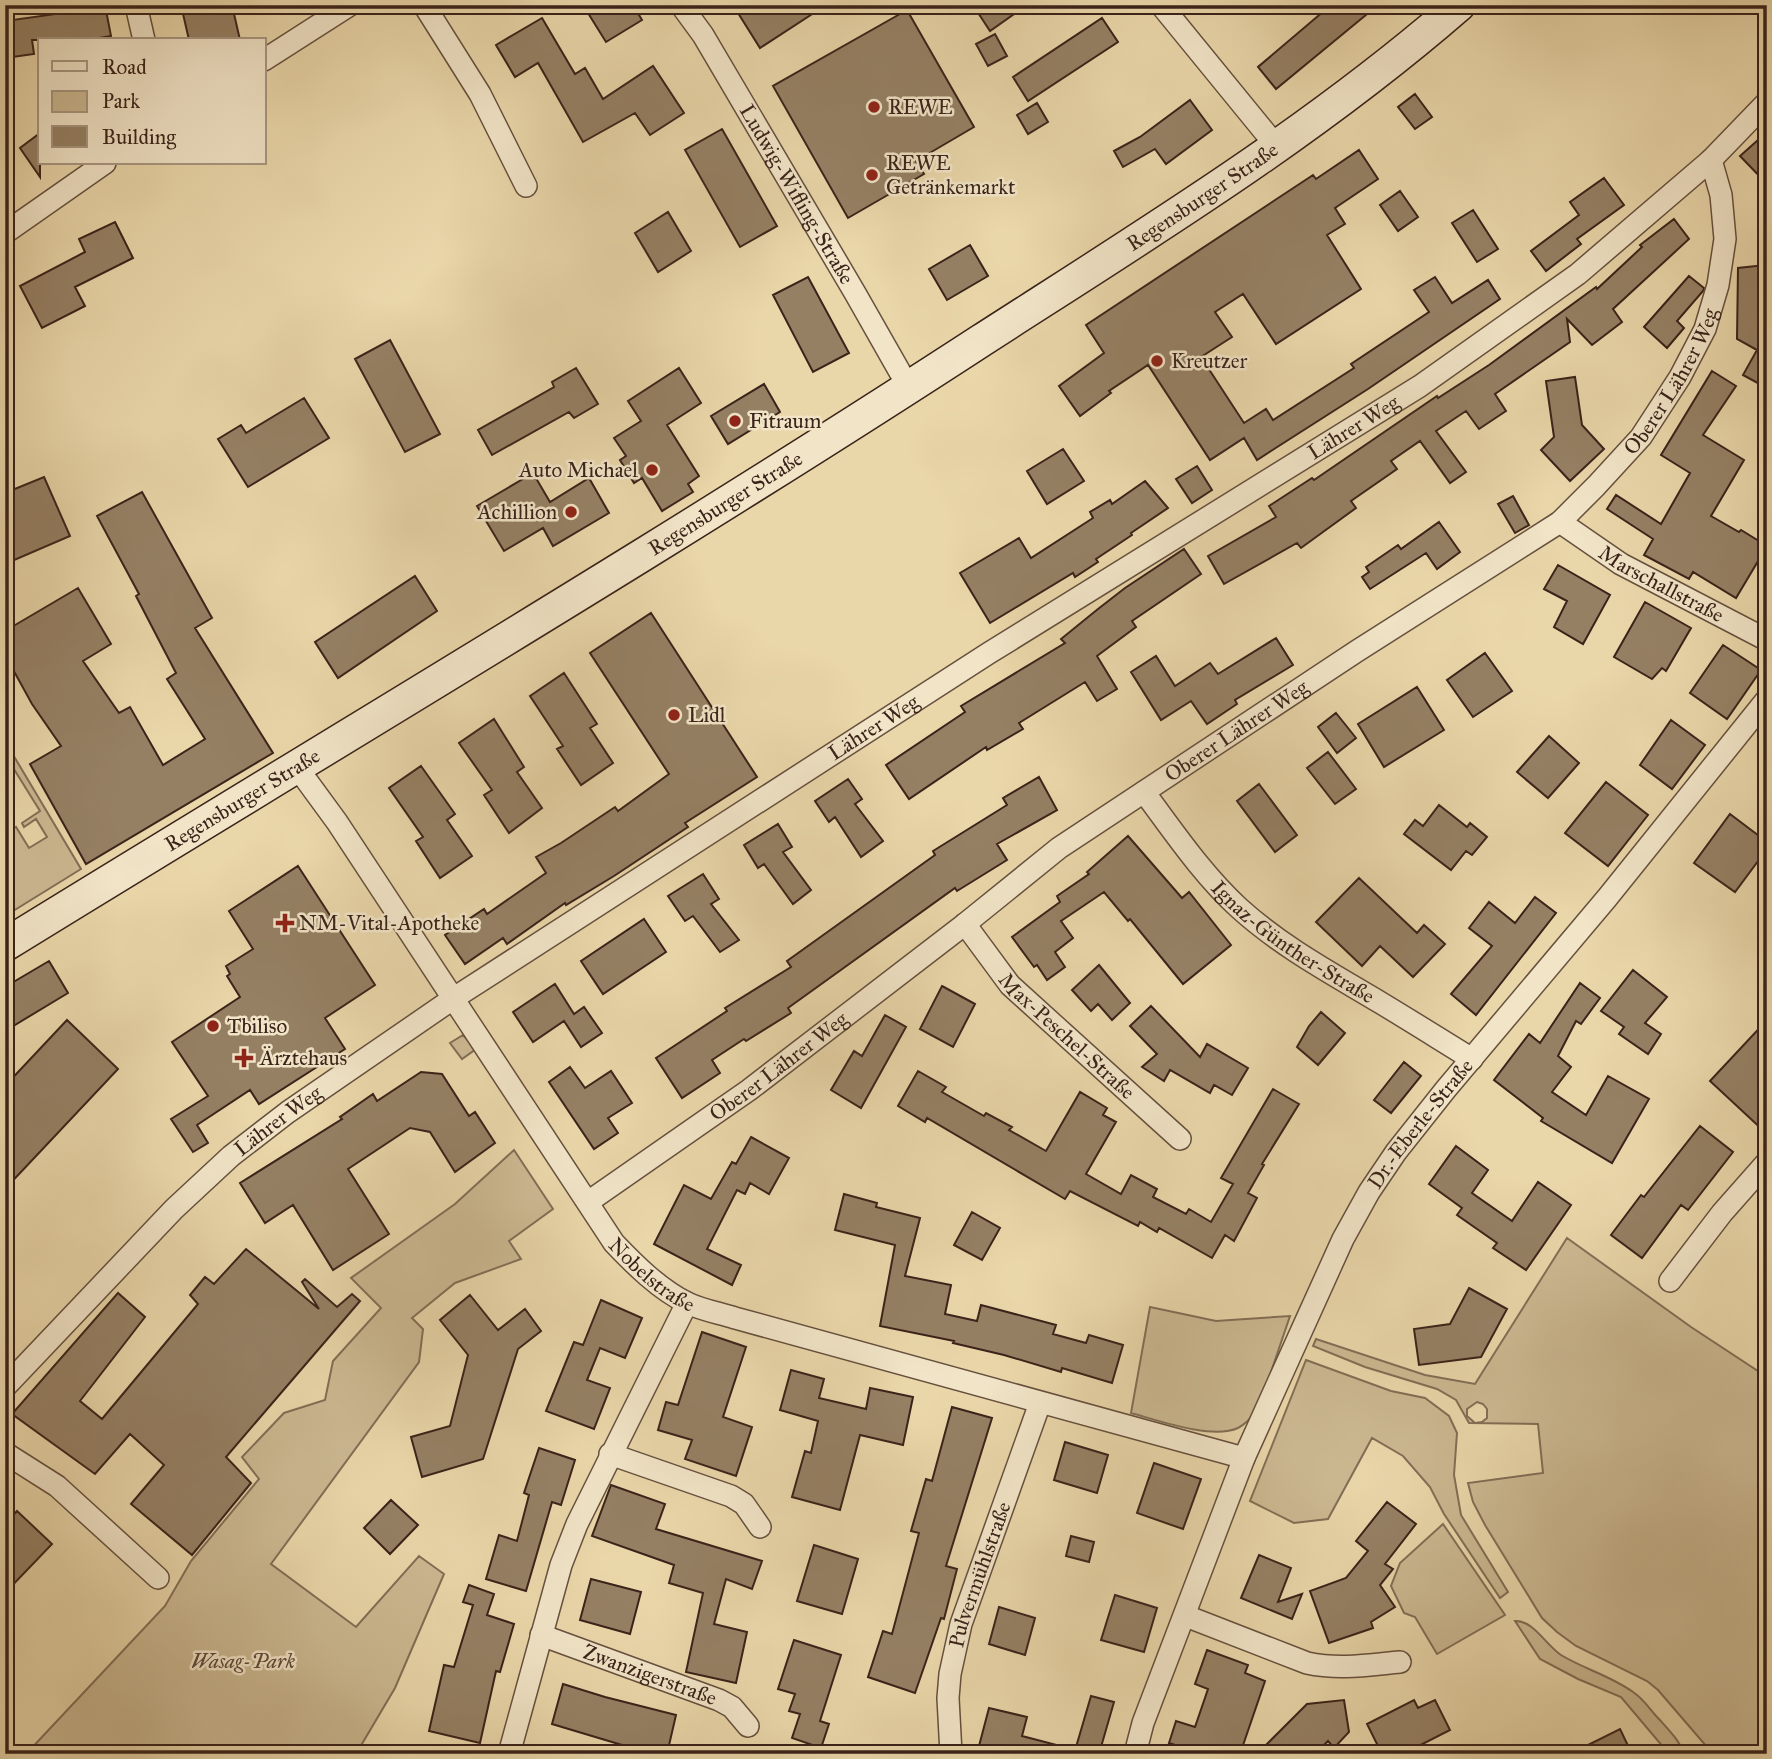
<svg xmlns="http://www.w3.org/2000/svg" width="1772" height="1759" viewBox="0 0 1772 1759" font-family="'IM FELL Great Primer',serif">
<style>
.green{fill:#cbb891;stroke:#826e56;stroke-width:2;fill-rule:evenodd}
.building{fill:#958064;stroke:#3a231a;stroke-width:2}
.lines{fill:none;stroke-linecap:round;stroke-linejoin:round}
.street-casing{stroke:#66503e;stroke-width:24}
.secondary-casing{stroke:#3a231a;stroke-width:35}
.street{stroke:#f1e4c7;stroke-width:21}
.secondary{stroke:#f1e4c7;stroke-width:32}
.poi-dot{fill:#8f2418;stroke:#f1e4c7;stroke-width:2.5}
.labels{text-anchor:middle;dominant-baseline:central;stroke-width:5;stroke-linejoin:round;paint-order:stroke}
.poi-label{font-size:21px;fill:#3a231a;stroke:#f1e4c7;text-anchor:start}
.street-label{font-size:21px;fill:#3a231a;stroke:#f1e4c7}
.park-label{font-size:21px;font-style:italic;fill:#5e4838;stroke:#f1e4c7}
</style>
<rect width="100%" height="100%" fill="#e9d6a9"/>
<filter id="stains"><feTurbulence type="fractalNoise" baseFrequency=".00286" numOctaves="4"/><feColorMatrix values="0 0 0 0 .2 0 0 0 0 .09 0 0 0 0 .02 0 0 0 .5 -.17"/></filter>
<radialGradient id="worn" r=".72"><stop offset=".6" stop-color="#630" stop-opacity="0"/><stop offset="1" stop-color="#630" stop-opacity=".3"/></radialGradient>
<path class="green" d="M12,753L81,869L5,916V834L16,827L29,848L47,837L36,819L24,827L22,823L40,811L12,766L5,769V757Z
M463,1035L476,1049L462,1059L450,1043Z
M514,1150L553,1209L509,1241L521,1259L455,1283L412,1318L423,1329L419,1362L271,1564L356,1627L419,1556L444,1574L395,1688L356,1754H26L165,1606L191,1561L259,1479L242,1457L284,1413L325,1400L333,1361L381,1308L351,1278L455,1204Z
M1567,1238L1691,1327L1767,1377V1754H1713L1658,1690L1647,1681L1576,1646L1557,1632L1542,1618L1485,1525L1473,1502L1468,1483L1543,1473L1538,1424L1469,1423L1456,1400L1437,1389L1365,1367L1313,1346L1316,1339L1425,1375L1475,1384ZM1477,1402L1483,1404L1487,1409V1418L1482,1422L1475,1423L1467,1416V1409Z
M1150,1307L1216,1321L1290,1316L1258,1410C1252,1417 1246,1424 1238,1428C1212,1440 1157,1420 1131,1413Z
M1306,1360L1391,1391L1425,1398L1449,1416L1457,1433L1454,1475L1461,1515L1508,1592L1500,1598L1444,1514L1430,1487L1403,1456L1372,1438L1328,1519L1294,1523L1250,1501Z
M1443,1524L1505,1615L1437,1654L1415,1617L1404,1613L1391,1586L1400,1563Z
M1515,1621C1533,1620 1546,1645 1561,1655C1584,1669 1611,1676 1633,1692C1644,1699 1650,1710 1659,1719C1668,1729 1680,1741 1684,1754H1669L1621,1697L1578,1679L1540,1659Z"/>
<path class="building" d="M55,5H105L111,36L87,40H32L34,54L5,58V21L56,14Z
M181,5H232L240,40H189Z
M583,5H633L642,20L606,42Z
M733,5H826L760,48Z
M973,5H1027L990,31Z
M1331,5H1378L1276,89L1258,67Z
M907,10L974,127L916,161L924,174L848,218L773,86Z
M542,18L575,74L585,68L603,99L653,66L684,113L650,135L635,113L583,142L538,63L515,77L496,45Z
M1102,18L1118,42L1028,101L1013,77Z
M995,34L1007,56L988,66L976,44Z
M1415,94L1432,117L1415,129L1398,107Z
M1190,100L1212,130L1166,164L1155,149L1123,167L1114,151L1140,137Z
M1037,103L1048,122L1028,134L1017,115Z
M722,129L777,226L740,247L685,150Z
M1767,132V184L1740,156Z
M40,133V177L20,148Z
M1359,150L1378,179L1335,208L1345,224L1327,235L1361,289L1276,344L1243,294L1215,312L1232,337L1201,357L1244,423L1266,409L1273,420L1354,368L1351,364L1429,312L1414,290L1435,277L1452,303L1488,280L1500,299L1368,389L1257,460L1244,438L1210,460L1148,365L1109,391L1111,393L1080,416L1059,386L1104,353L1086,325L1313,175L1316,179Z
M1604,178L1624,205L1577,239L1581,244L1546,271L1531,251L1579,215L1570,202Z
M1400,191L1418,217L1398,231L1380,205Z
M1473,210L1498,249L1477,262L1452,223Z
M668,212L691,251L658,272L635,233Z
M1674,219L1689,239L1613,309L1622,322L1592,345L1567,319L1570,342L1495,394L1506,411L1479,429L1466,411L1436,431L1466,472L1450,483L1420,441L1391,461L1397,469L1351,501L1356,508L1301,548L1297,543L1224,584L1208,556L1276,517L1269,506L1312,478L1314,480L1437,396L1438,398L1489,365L1596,287L1597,289L1642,247L1640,245Z
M115,222L133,258L75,287L85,306L42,328L20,286L85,252L79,239Z
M970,245L988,276L947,300L929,269Z
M1765,265L1767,308V388L1743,375L1757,350L1737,339L1738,268Z
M1689,276L1704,288L1703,291L1677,321L1684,328L1667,348L1644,327Z
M808,277L849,353L813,372L773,295Z
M390,340L440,434L405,452L355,359Z
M576,368L598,404L574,418L569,412L492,455L478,430L554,387L552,382Z
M679,368L701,403L667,425L699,476L688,484L693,492L662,511L642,478L634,483L620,460L626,456L614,438L641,421L628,401Z
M1712,371L1736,386L1703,435L1744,460L1711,516L1739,532L1741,530L1767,546L1736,598L1693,572L1689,579L1644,555L1653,539L1607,509L1616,495L1661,524L1690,473L1661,455Z
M1575,377L1582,425L1604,449L1570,481L1541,450L1554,437L1546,381Z
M764,384L780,412L728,444L711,416Z
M304,398L329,438L248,487L218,439L241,425L246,433Z
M1063,449L1084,481L1047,504L1027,471Z
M1197,466L1212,490L1192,503L1176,479Z
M533,473L550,502L589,478L609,513L553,546L543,528L504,551L477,506Z
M44,477L70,536L5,564V493Z
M1145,481L1168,508L1131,533L1132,535L1096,559L1098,562L1075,577L1073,573L990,623L960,573L1019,538L1031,558L1093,518L1090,512L1110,500L1112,504Z
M142,492L212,618L195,628L273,753L86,864L30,764L61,746L32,704L5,655V631L78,588L111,644L83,661L119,713L130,707L163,765L205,739L167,679L176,673L136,596L139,594L97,516Z
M1513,496L1529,525L1515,533L1498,504Z
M1439,522L1460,552L1437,569L1426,553L1370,589L1362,577L1369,572L1366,567L1398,545L1401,549Z
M1184,549L1201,574L1132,621L1136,627L1097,656L1117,689L1097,701L1085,682L1019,723L1023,729L987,750L986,747L909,799L886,765L965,712L961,706L1065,643L1061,639L1098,609L1125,588Z
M1558,565L1610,595L1583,644L1554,627L1567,601L1544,589Z
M415,576L437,611L338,678L315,642Z
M1645,602L1691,628L1666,671L1662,668L1652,679L1614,657Z
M651,613L757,777L685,823L688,827L614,876L566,905L565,903L507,944L503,938L465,964L445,935L484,909L487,914L546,873L536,857L561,843L615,807L618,811L669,774L590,653Z
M1276,638L1293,665L1235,700L1237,704L1207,724L1191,701L1161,720L1131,672L1156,656L1175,686L1210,663L1218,674Z
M1723,645L1761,670L1727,719L1690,693Z
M1485,653L1512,691L1473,717L1447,680Z
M564,673L597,724L590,728L613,763L581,785L557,749L563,746L530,696Z
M1417,687L1444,730L1384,767L1358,724Z
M1336,713L1356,738L1337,753L1318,727Z
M494,719L524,767L517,772L542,808L509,833L484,795L492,790L459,743Z
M1671,720L1705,745L1672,789L1640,765Z
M1549,736L1579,763L1548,798L1517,772Z
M1328,752L1356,789L1335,804L1307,768Z
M421,766L455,814L447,820L472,856L440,878L416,841L423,837L389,788Z
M1039,777L1057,810L997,844L1007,860L957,891L955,888L788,1008L791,1013L746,1041L744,1039L712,1060L720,1073L682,1098L656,1058L727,1011L725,1008L791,967L787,961L935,855L933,851L1007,805L1003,798Z
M848,779L862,799L855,804L883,841L861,857L835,817L829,822L815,801Z
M1606,782L1648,815L1608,866L1565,833Z
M1259,784L1297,835L1275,852L1237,801Z
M1439,805L1467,827L1470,823L1487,837L1472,855L1466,851L1451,870L1404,834L1415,820L1423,826Z
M1730,814L1767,842V849L1735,892L1694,863Z
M778,824L792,847L783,852L811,890L793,904L764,864L758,868L744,845Z
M1128,836L1182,898L1189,892L1231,945L1183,984L1130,919L1128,921L1104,892L1061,921L1073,938L1055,952L1065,967L1047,980L1037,965L1034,967L1012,937L1060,902L1057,896L1089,874L1087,872Z
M298,866L375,985L325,1018L345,1049L259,1104L250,1090L197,1125L208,1143L193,1152L171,1119L208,1096L172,1042L240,997L227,976L230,974L226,966L253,949L229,911Z
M703,874L719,899L711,904L739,940L720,952L693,916L685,921L668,896Z
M1359,878L1417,933L1424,925L1445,944L1413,977L1380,946L1362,966L1316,922Z
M1535,897L1556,913L1476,1015L1451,994L1492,946L1469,928L1489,902L1515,923Z
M644,919L666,952L603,994L581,961Z
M49,961L68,993L5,1031V987Z
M1099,965L1130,1003L1112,1020L1098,1004L1091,1011L1072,990Z
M1633,970L1667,997L1645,1023L1661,1034L1648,1054L1619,1034L1624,1027L1601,1011Z
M1580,983L1600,998L1581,1024L1576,1021L1558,1056L1571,1067L1552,1092L1586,1115L1608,1076L1649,1099L1612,1163L1541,1121L1543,1118L1494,1080L1529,1034L1540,1043Z
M555,984L574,1014L584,1007L602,1033L581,1047L564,1021L533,1042L513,1012Z
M942,986L975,1004L953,1047L920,1029Z
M1151,1006L1200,1057L1207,1044L1248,1068L1232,1095L1214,1085L1210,1093L1170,1070L1164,1081L1142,1067L1157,1054L1130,1026Z
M1321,1012L1345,1033L1318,1065L1297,1047L1309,1026Z
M885,1015L906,1027L861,1108L831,1090L854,1051L862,1056Z
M67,1020L118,1069L5,1189V1086Z
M1767,1020V1134L1710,1081Z
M1404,1062L1421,1076L1391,1113L1374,1100Z
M570,1067L585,1088L611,1071L632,1103L608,1118L618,1133L594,1149L549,1082Z
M918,1071L946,1087L942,1092L984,1116L986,1113L1012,1127L1009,1130L1046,1151L1080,1092L1107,1108L1103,1115L1116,1122L1086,1174L1121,1194L1131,1175L1157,1189L1153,1197L1186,1214L1189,1209L1211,1222L1233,1184L1221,1178L1273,1089L1299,1104L1262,1164L1264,1165L1248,1193L1257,1198L1234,1241L1225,1235L1212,1258L1159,1228L1157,1232L1140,1222L1138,1226L1070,1191L1065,1199L927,1118L925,1122L898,1106Z
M421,1072L442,1074L469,1116L475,1112L495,1143L455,1172L430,1132L410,1128L348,1169L389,1234L333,1270L293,1205L265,1223L240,1183L342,1119L340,1117L373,1094L377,1101Z
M1700,1126L1733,1152L1688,1210L1681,1205L1642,1258L1611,1235L1641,1195L1644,1197Z
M751,1137L789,1158L769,1194L750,1183L745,1194L737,1190L707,1249L741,1265L732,1285L654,1244L684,1185L711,1199L732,1162L736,1164Z
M1456,1146L1488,1170L1472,1193L1512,1221L1538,1182L1571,1205L1526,1270L1493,1248L1497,1243L1457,1215L1462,1208L1429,1184Z
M844,1194L877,1203L876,1207L920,1218L905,1276L951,1285L945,1314L977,1321L981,1305L1056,1325L1053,1334L1086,1343L1089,1335L1123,1345L1112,1383L1062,1368L1061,1372L1004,1355L953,1343L954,1341L880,1326L895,1245L835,1230Z
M972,1212L1000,1228L982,1260L954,1245Z
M246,1249L319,1309L302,1282L305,1279L337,1307L352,1294L360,1301L226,1457L251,1483L192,1555L131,1504L164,1465L130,1434L95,1474L12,1414L118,1293L145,1317L80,1401L102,1419L198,1304L190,1295L205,1277L214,1284Z
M1469,1288L1507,1309L1481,1357L1419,1365L1414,1329L1450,1324Z
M470,1295L498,1330L525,1309L541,1331L518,1349L483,1459L422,1477L411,1437L450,1426L468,1355L440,1320Z
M601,1300L642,1318L625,1358L600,1348L587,1380L610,1388L594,1429L546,1411L574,1342L583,1345Z
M702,1332L746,1347L723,1417L752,1427L736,1476L685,1459L692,1440L658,1430L666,1402L678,1405Z
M791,1370L824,1379L819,1398L866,1409L870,1388L913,1397L903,1445L860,1435L840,1510L792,1497L805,1451L811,1453L818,1421L780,1410Z
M952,1407L992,1418L946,1566L957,1569L944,1619L941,1618L915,1693L868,1677L883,1631L892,1634L919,1533L911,1531L926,1479L932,1481Z
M1065,1442L1108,1455L1097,1493L1054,1480Z
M539,1448L575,1460L561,1505L552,1502L526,1591L486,1579L499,1535L517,1541L529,1495L524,1493Z
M1154,1463L1201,1479L1183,1529L1137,1513Z
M611,1485L665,1504L656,1529L762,1561L752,1589L726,1579L714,1624L747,1632L736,1683L686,1672L703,1593L669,1583L674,1565L592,1536Z
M391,1500L418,1525L390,1554L364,1528Z
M1387,1502L1416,1524L1385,1564L1393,1569L1380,1585L1395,1607L1371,1622L1373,1628L1329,1643L1310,1591L1346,1578L1368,1551L1356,1541Z
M17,1511L52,1544L5,1593V1524Z
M1071,1536L1094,1542L1089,1562L1066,1556Z
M814,1545L858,1559L842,1614L797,1601Z
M1259,1555L1291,1568L1278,1602L1302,1594L1292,1619L1241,1598Z
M591,1579L641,1592L630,1634L580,1620Z
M469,1585L494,1594L487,1615L514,1624L500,1672L496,1671L480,1743L429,1731L444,1665L454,1667L473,1605L463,1602Z
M1115,1595L1157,1608L1144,1652L1101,1640Z
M999,1607L1035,1618L1025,1655L989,1644Z
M794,1640L841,1655L820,1721L829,1724L821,1748L792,1738L800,1714L789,1711L795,1694L778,1689Z
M1207,1650L1248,1665L1245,1673L1265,1681L1240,1754H1202L1169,1743L1176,1721L1195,1727L1208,1689L1195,1684Z
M563,1684L605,1697L676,1715L667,1754H620L622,1745L552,1724Z
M1091,1696L1114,1702L1099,1754H1074Z
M1344,1700L1349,1732L1334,1748L1328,1741L1315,1754H1257L1307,1704Z
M1414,1700L1418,1708L1435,1700L1450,1730L1403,1754H1382L1367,1724Z
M989,1708L1027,1717L1022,1736L1068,1748L1067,1754H1012L979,1746Z
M1620,1729L1632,1754H1570Z"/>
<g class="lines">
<defs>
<g id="street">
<path d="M136,5L144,40"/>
<path d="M424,5L480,94L526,186"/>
<path id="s1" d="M681,5L703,35L855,293L909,388"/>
<path d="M1161,5L1277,147"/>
<path d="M264,60L350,5"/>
<path d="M5,233L105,163"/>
<path id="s2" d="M1560,522L1621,564L1767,640"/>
<path id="s3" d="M296,766L337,822L614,1243C635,1265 659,1289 687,1303C702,1310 719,1313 735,1318L1244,1458"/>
<path id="s4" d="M1144,792C1174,832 1202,874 1239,908C1282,947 1331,973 1381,1003C1411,1021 1441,1040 1472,1059"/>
<path id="s5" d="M965,924L1010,985L1180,1139"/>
<path id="s6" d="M588,1202L749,1090L965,924L1059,848L1357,651L1560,522L1596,486L1641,437L1680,377L1705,329L1718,285L1725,239L1721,195L1711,160"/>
<path d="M1670,1281L1722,1213L1767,1162"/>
<path id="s7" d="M5,1387L174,1209L231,1156L288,1112L454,998L989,653L1420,386L1578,274L1711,160L1767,102"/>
<path d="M5,1453L57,1486L158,1578"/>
<path d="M610,1454L731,1496L744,1504L760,1527"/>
<path d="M1186,1616L1307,1663C1339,1670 1368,1665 1400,1662"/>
<path id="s8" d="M541,1635L719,1700L732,1707L748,1726"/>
<path d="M509,1754L561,1565L577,1524L687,1303"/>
<path id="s9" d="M951,1754L948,1698L950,1674L961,1624L1040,1403"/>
<path id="s10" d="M1135,1754L1143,1723L1244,1458L1343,1239L1369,1192L1396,1152L1446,1089L1607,898L1767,699"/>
</g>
<g id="secondary">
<path id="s11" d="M5,945C331,744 661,549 982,340C1145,235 1312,133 1459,5"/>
</g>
</defs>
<use href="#street" class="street-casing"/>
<use href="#secondary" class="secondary-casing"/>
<use href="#street" class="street"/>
<use href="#secondary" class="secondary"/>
</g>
<g class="poi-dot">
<circle cx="874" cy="107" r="7"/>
<circle cx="872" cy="175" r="7"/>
<circle cx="1157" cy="361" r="7"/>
<circle cx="735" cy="421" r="7"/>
<circle cx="652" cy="470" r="7"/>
<circle cx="571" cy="512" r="7"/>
<circle cx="674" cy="715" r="7"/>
<path d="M281.5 912.5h7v7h7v7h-7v7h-7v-7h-7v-7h7z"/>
<circle cx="213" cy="1026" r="7"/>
<path d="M240.5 1047.5h7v7h7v7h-7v7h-7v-7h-7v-7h7z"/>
</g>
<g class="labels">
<g class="poi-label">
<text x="888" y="107">REWE</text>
<text x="886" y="163">REWE<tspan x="886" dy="24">Getränkemarkt</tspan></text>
<text x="1171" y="361">Kreutzer</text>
<text x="749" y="421">Fitraum</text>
<text x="638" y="470" text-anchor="end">Auto Michael</text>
<text x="557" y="512" text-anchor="end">Achillion</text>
<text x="688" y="715">Lidl</text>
<text x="299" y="923">NM-Vital-Apotheke</text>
<text x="227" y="1026">Tbiliso</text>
<text x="260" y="1058">Ärztehaus</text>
</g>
<g class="street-label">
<text stroke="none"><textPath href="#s1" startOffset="222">Ludwig-Wifling-Straße</textPath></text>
<text stroke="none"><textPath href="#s11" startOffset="1412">Regensburger Straße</textPath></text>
<text stroke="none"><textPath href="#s6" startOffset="1368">Oberer Lährer Weg</textPath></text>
<text stroke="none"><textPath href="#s7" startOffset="1662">Lährer Weg</textPath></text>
<text stroke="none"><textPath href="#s11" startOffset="845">Regensburger Straße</textPath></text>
<text stroke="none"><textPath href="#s2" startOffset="119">Marschallstraße</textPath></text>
<text stroke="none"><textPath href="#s7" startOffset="1096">Lährer Weg</textPath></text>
<text stroke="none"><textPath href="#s6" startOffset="802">Oberer Lährer Weg</textPath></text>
<text stroke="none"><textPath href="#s11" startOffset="278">Regensburger Straße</textPath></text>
<text stroke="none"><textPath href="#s4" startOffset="214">Ignaz-Günther-Straße</textPath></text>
<text stroke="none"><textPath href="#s5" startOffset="152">Max-Peschel-Straße</textPath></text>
<text stroke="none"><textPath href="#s6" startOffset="234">Oberer Lährer Weg</textPath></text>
<text stroke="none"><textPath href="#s7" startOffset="382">Lährer Weg</textPath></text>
<text stroke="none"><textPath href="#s10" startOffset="695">Dr.-Eberle-Straße</textPath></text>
<text stroke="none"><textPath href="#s3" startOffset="623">Nobelstraße</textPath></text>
<text stroke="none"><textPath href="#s9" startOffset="184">Pulvermühlstraße</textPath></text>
<text stroke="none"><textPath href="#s8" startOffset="116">Zwanzigerstraße</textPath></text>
</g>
<g class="park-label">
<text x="243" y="1661">Wasag-Park</text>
</g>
</g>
<rect width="1772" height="1759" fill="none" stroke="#e9d6a9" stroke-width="28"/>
<rect x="7" y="7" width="1758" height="1745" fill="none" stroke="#3a231a" stroke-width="3.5"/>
<rect x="14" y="14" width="1744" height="1731" fill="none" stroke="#3a231a" stroke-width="2"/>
<rect x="38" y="38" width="228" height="126" fill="#f1e4c7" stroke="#a89782" stroke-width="2"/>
<rect x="52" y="61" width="35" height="10" fill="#f1e4c7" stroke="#a89782" stroke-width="2"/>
<text x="102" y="74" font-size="21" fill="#3a231a">Road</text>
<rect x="52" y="91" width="35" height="21" fill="#cbb891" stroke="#a89782" stroke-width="2"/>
<text x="102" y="108" font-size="21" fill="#3a231a">Park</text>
<rect x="52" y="126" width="35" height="21" fill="#958064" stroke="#a89782" stroke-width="2"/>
<text x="102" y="144" font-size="21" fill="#3a231a">Building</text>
<rect width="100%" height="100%" filter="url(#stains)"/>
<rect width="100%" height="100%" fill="url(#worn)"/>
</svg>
